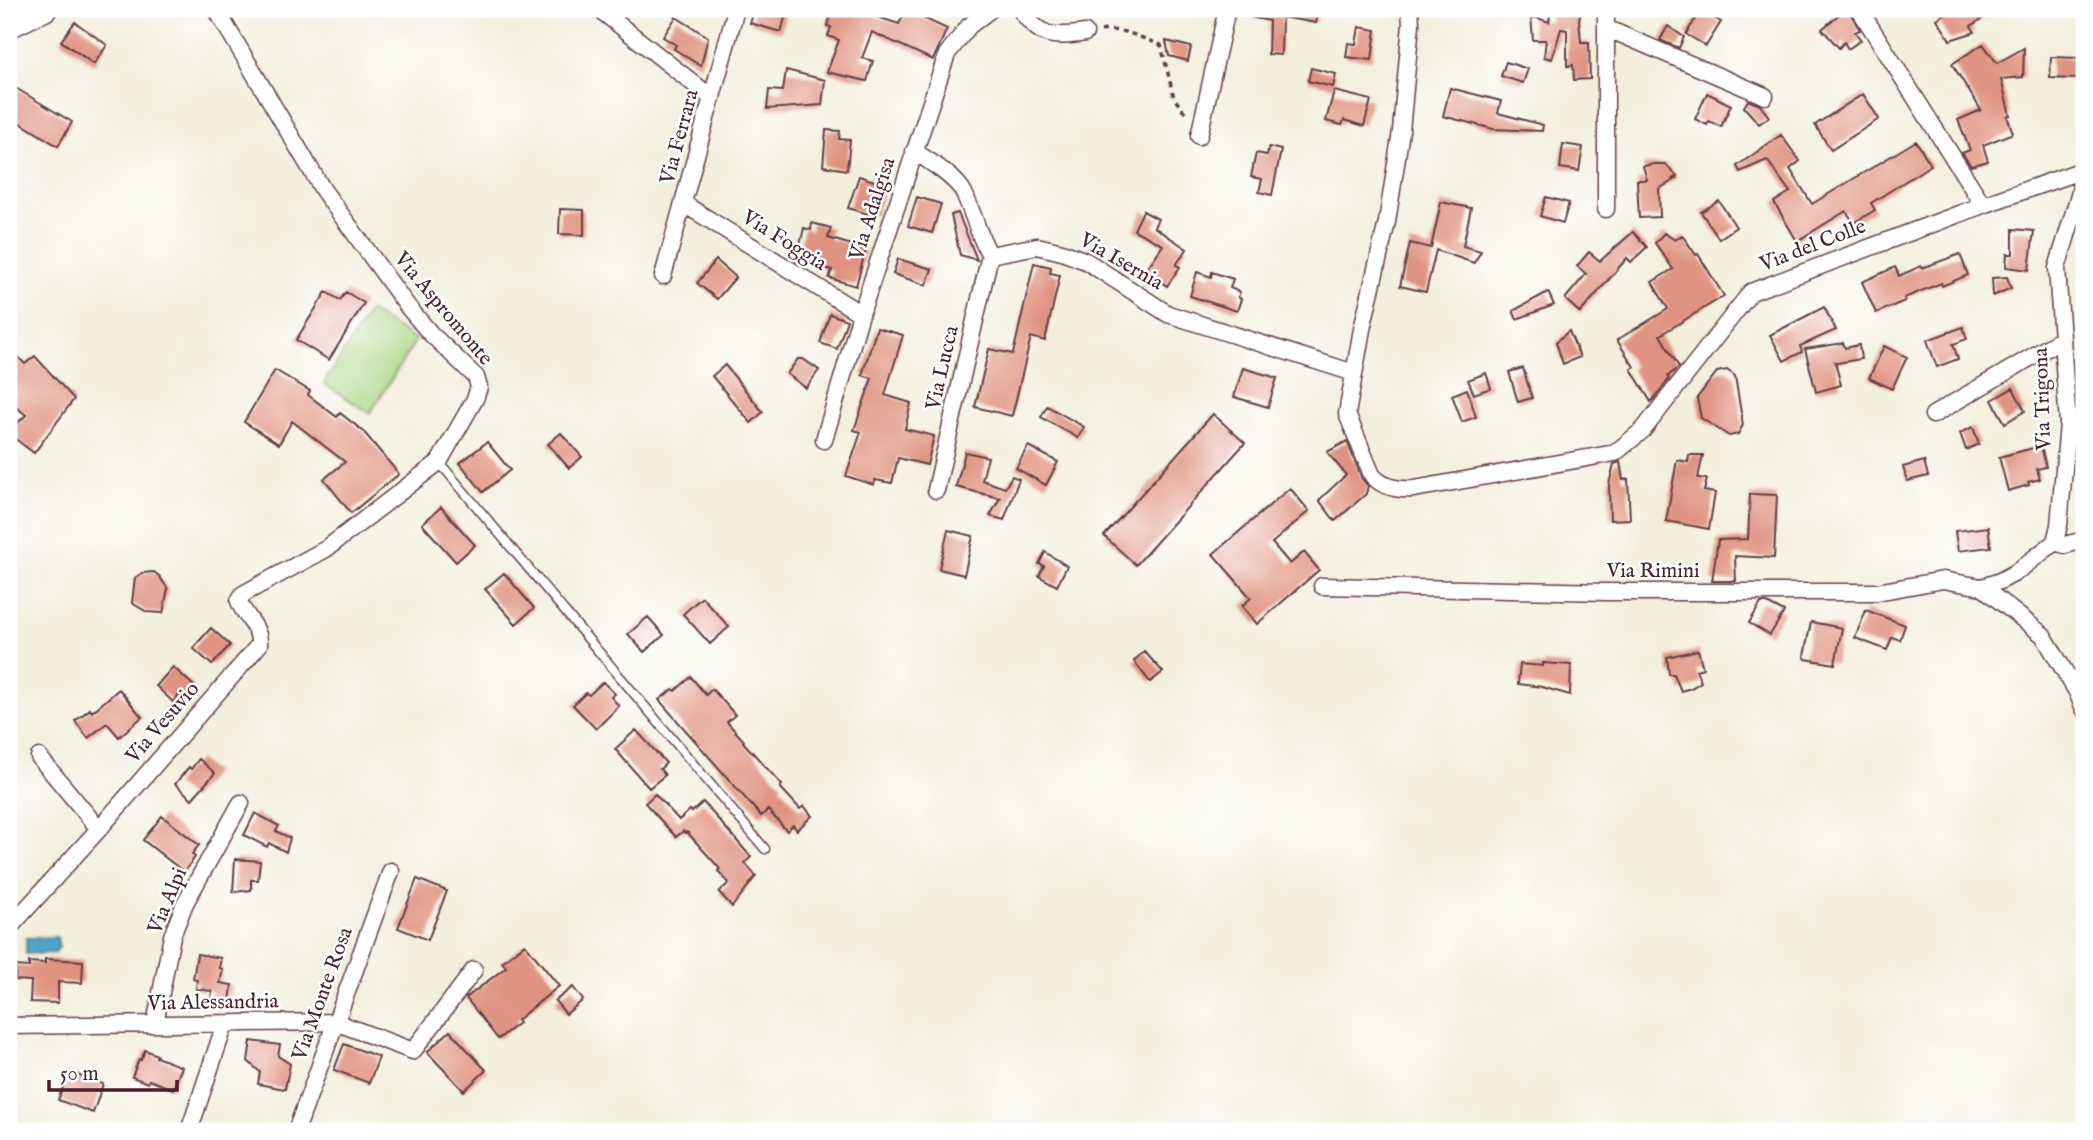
<svg xmlns="http://www.w3.org/2000/svg" width="2093" height="1140" viewBox="0 0 2093 1140" font-family="'IM FELL English',serif">
<style>
.green{fill:#a9d683;stroke:#7a7a57;stroke-width:2}
.water{fill:#4ba6c9;stroke:#4a627a;stroke-width:2}
.building{fill:#e09380}
.lines{fill:none;stroke-linecap:round;stroke-linejoin:round}
.lane-casing{stroke:#633e46;stroke-width:11}
.street-casing{stroke:#633e46;stroke-width:19}
.secondary-casing{stroke:#633e46;stroke-width:26}
.path{stroke:#633e46;stroke-width:3.5;stroke-dasharray:5 5;stroke-linecap:butt}
.lane{stroke:#fff;stroke-width:8}
.street{stroke:#fff;stroke-width:16}
.secondary{stroke:#fff;stroke-width:23}
.labels{text-anchor:middle;dominant-baseline:central;stroke-width:5;stroke-linejoin:round;paint-order:stroke}
.street-label{font-size:21px;fill:#4a1f2b;stroke:#fff}
</style>
<rect width="100%" height="100%" fill="#fff"/>
<filter id="ink" filterUnits="userSpaceOnUse"><feTurbulence type="fractalNoise" baseFrequency=".0143" numOctaves="2"/><feDisplacementMap in="SourceGraphic" scale="14" xChannelSelector="R" yChannelSelector="G"/><feConvolveMatrix kernelMatrix="1 2 1 2 8 2 1 2 1" color-interpolation-filters="sRGB"/></filter>
<filter id="wash" filterUnits="userSpaceOnUse"><feTurbulence type="fractalNoise" baseFrequency=".00686" numOctaves="4" result="noise"/><feDisplacementMap in="SourceGraphic" scale="28" xChannelSelector="R" yChannelSelector="G"/><feGaussianBlur stdDeviation="1.57" result="paint"/><feColorMatrix in="noise" values="0 0 0 0 0 0 0 0 0 0 0 0 0 0 0 0 0 1.4 0 .05"/><feComposite in="paint" operator="in"/></filter>
<g filter="url(#wash)">
<rect width="100%" height="100%" fill="#f3efdc"/>
<path class="green" d="M369,311L416,340L370,413L324,384Z"/>
<path class="water" d="M57,937L59,948L56,949V953L26,954V938Z"/>
<g id="blocks">
<path class="building" d="M755,9H778L787,11L781,32L750,23Z
M833,9H854L899,24L906,10L947,29L933,60L872,32L862,58L873,61L867,81L827,72L839,40L828,36L831,27L827,26Z
M1241,9H1319L1316,23L1282,17L1281,55L1268,54L1269,21L1241,15Z
M1551,9H1581L1579,20L1581,42H1589L1590,79L1574,80L1573,65L1567,66V30L1561,29L1552,59L1544,57L1546,40H1533L1531,16L1549,22Z
M1953,9H1997L1971,26L1975,32L1950,40L1937,19Z
M1701,10L1721,22L1706,46L1686,34Z
M1844,10L1851,14L1860,30L1855,32L1861,40L1848,49L1844,42L1839,48L1822,29Z
M676,17L708,37L701,66L674,49L676,45L663,37Z
M75,22L107,45L94,64L61,41Z
M1668,26L1684,37L1679,48L1660,40Z
M1359,27L1376,30L1372,60L1346,57L1348,43L1356,44Z
M1166,41L1191,47L1188,61L1169,56Z
M1983,44L1997,63L2024,48L2023,77L2001,79L2010,115L2007,116L2013,133L1983,145L1988,161L1971,166L1962,153L1970,150L1958,120L1981,110L1952,64Z
M2051,57L2080,58L2079,79L2050,78Z
M1506,62L1528,69L1523,83L1501,76Z
M1311,68L1336,74L1333,87L1308,81Z
M786,70L825,80L822,105L767,109L769,90L783,91Z
M9,84L72,122L58,146L9,116Z
M1450,88L1501,101L1498,113L1543,125L1542,131L1493,129L1443,116Z
M1334,91L1371,100L1364,126L1344,120L1342,125L1326,121Z
M1707,93L1731,105L1721,127L1709,121L1707,125L1695,119Z
M1863,94L1879,119L1831,150L1815,125Z
M1748,100L1760,105L1769,117L1759,124L1744,107Z
M826,130L840,131L839,139L850,140L847,170L823,166Z
M1781,135L1800,161L1790,169L1812,204L1916,141L1931,165L1871,203L1875,210L1854,223L1846,211L1797,241L1774,202L1790,192L1767,160L1740,172L1737,166Z
M1563,144L1583,147L1579,171L1560,168Z
M1269,147L1281,150L1272,195L1259,192L1262,179L1251,177L1256,153L1267,155Z
M1654,164H1665L1677,176L1673,179H1676L1659,189L1660,217L1639,218L1637,180H1647L1643,166Z
M859,176L886,185L875,216L848,208Z
M917,197L941,204L932,233L908,226Z
M1546,197L1569,203L1563,223L1540,216Z
M1719,201L1736,227L1719,239L1701,212Z
M1441,202L1471,208L1463,246L1481,251L1474,263L1436,250L1426,292L1400,286L1410,243L1431,248Z
M560,209L584,210V235L559,234Z
M1143,211L1158,219L1154,227L1187,249L1176,265L1180,267L1167,286L1161,282L1157,288L1141,277L1163,245L1134,230Z
M958,213L977,260L960,255L951,215Z
M812,223L831,228L828,238L866,249L856,286L829,278L832,270L796,261L804,228L811,230Z
M2013,229L2034,231L2029,270L2006,267L2007,254H2013Z
M1633,232L1647,247L1631,262L1627,258L1580,313L1565,299L1586,274L1577,266L1589,252L1600,261Z
M1664,233L1675,240L1682,235L1696,255L1698,254L1724,296L1660,335L1679,367L1668,376L1669,379L1651,402L1631,369L1634,367L1617,340L1668,309L1652,282L1673,269L1655,243Z
M1960,254L1968,275L1942,286L1941,283L1904,298L1905,301L1876,313L1862,282L1895,267L1899,276L1921,266L1922,268Z
M898,259L932,269L926,285L893,274Z
M716,260L736,277L717,299L697,283Z
M1034,263L1051,267L1050,273L1060,275L1045,341L1031,337L1012,416L975,407L989,349L1013,354Z
M1197,272L1211,277L1212,272L1233,279L1230,288L1240,292L1238,297L1241,299L1237,311L1190,296Z
M2007,277L2011,288L1993,296L1992,278Z
M326,292L340,300L346,292L364,303L329,360L296,340Z
M1548,292L1554,305L1517,319L1513,311Z
M1824,307L1836,330L1800,346L1802,352L1784,361L1770,335Z
M830,314L847,320L837,349L820,343Z
M1963,327L1967,339L1953,344L1958,359L1937,367L1927,340Z
M877,328L903,335L885,395L911,403L905,429L934,436L927,465L898,458L892,483L875,480L874,485L846,476L861,432L854,430L872,378L862,375Z
M1569,331L1580,357L1563,364L1556,342Z
M1843,343L1845,348L1859,345L1861,359L1837,363L1835,362L1841,385L1816,392L1805,349Z
M1884,346L1907,357L1892,389L1869,378Z
M9,348L25,364L35,356L74,399L34,453L9,434V431L26,415L9,401Z
M798,359H803L819,370L806,388L787,374Z
M725,365L763,412L751,423L712,376Z
M1243,368L1277,378L1268,407L1234,397Z
M1523,368L1532,398L1518,402L1509,372Z
M275,370L310,391L308,395L337,417L340,413L363,431L399,474L351,513L324,479L345,462L292,421L279,444L244,422Z
M1727,370L1735,376L1743,425L1738,434L1729,436L1701,418L1697,398L1717,372Z
M1486,373L1491,388L1474,394L1468,380Z
M2013,388L2025,411L2005,423L1992,400Z
M1467,389L1476,417L1462,422L1452,395Z
M1047,406L1084,427L1078,438L1041,417Z
M1213,414L1245,443L1136,565L1104,536Z
M1973,427L1979,444L1966,450L1960,433Z
M561,433L582,457L569,468L548,444Z
M1347,441L1362,479L1368,486L1366,494L1335,521L1319,500L1346,475L1327,452Z
M487,442L510,470L483,492L460,463Z
M1028,446L1058,462L1046,485L1016,468Z
M2041,446L2046,467L2037,469L2040,479L2028,482L2029,485L2008,491L1999,457Z
M965,452L988,457L982,480L1005,488L1012,476L1019,479L1004,520L990,516L1000,498L956,487Z
M1689,455H1703L1698,478L1707,479L1704,491L1715,493L1709,529L1666,521L1677,460L1688,462Z
M1924,461L1928,476L1907,481L1903,467Z
M1620,462L1623,480L1628,479L1630,519L1610,520L1609,484L1614,464Z
M1290,488L1309,511L1272,543L1290,564L1304,552L1319,570L1257,624L1242,606L1251,598L1213,554Z
M1750,494L1777,495L1774,558L1735,556L1736,581H1712L1718,540L1748,539Z
M441,507L475,545L456,562L422,524Z
M1988,527L1991,547L1958,551L1955,531Z
M948,530L973,536L964,575L939,569Z
M1045,552L1067,566L1057,586L1039,576L1044,566L1039,564Z
M154,572L159,576L168,589L163,613L147,612L132,603L135,578L142,573Z
M504,573L534,608L516,624L485,589Z
M702,597L729,627L710,644L683,614Z
M1761,603H1767L1784,612L1770,635L1749,623Z
M1866,610L1905,625L1900,640L1892,637L1887,650L1855,638Z
M648,617L664,635L644,652L628,634Z
M1811,622L1842,628L1835,664L1806,659L1804,656Z
M211,628L230,645L212,665L193,648Z
M1698,650L1703,668L1696,670L1701,682L1691,688L1681,691L1674,674H1669L1667,657Z
M1144,651L1163,672L1150,682L1134,661Z
M1543,663L1571,665L1570,695L1542,687L1518,684L1520,664L1543,666Z
M173,667L194,686L185,696H178L173,702L156,686Z
M691,677L706,695L712,689L724,702L735,715L727,722L744,741L743,742L782,785L780,787L800,809L804,806L812,816L797,830L793,825L787,831L768,810L761,816L659,700L673,689L675,691Z
M603,682L615,694L611,697L619,706L596,729L573,705L586,693L589,695Z
M119,689L142,717L119,737L107,723L88,738L75,721L90,709L92,712Z
M636,730L666,763L660,769L665,775L649,788L615,749Z
M199,759L215,773L192,799L175,784L189,767L191,769Z
M655,794L679,820L690,810L692,812L703,802L751,857L745,863L756,876L732,907L719,892L729,883L718,871L720,869L687,832L685,833L683,831L676,837L645,803Z
M255,813L279,826L276,831L290,838L286,852L269,843L267,847L244,835Z
M162,816L199,845L192,854L195,857L184,872L143,840Z
M235,859L260,861L258,880H251V890L233,892Z
M417,879L447,891L428,940L398,928Z
M525,944L559,986L517,1020L519,1023L498,1039L466,998L506,967L502,962Z
M197,954L221,958L219,968L223,969L220,983L232,985L230,1001L211,999L212,991L196,989L197,980L193,979Z
M45,959L83,961L82,983L58,982V1003L30,1002L31,981L15,980L16,966L29,967V962L45,963Z
M573,987L583,1000L566,1014L555,1001Z
M450,1031L486,1070L464,1091L427,1052Z
M251,1041L280,1045L278,1056L290,1064L285,1089L258,1084L260,1072L248,1061Z
M344,1044L379,1057L369,1083L334,1070Z
M145,1050L157,1055L156,1057L182,1067L173,1089L149,1080L148,1083L132,1077L139,1059L141,1060Z
M69,1072L103,1084L93,1113L58,1100Z"/>
</g>
</g>
<g filter="url(#ink)">
<use href="#blocks" fill-opacity="0" stroke="#633e46" stroke-width="2"/>
<g class="lines">
<defs>
<path id="lane" d="M439,462L765,849"/>
<path id="street" d="M599,9L712,98
M1020,9C1040,38 1052,38 1085,33
M1410,9L1411,24L1401,131L1387,222L1362,329L1347,414L1372,475C1383,488 1398,490 1414,489L1615,453L1643,430L1751,292L1983,205L2083,170L2084,165
M1606,9V209
M1861,12L1983,205
M1606,28L1765,96
M1199,136L1227,9
M914,151C929,161 957,178 964,193C974,214 978,236 990,255L1037,246L1062,252L1086,261L1168,314L1354,373
M684,204L861,314
M663,276L736,9
M1933,415L2062,339
M824,440L861,314L947,54L969,26L991,9
M936,490L990,255
M2055,542L2065,545L2084,540
M1322,586L1607,592H1877L1943,580L1982,587L2000,581L2015,573L2055,542L2059,525L2068,424L2057,268L2080,192L2083,170
M1982,587L2043,635L2077,692L2084,709
M39,757L99,829
M9,928L99,829L259,645C261,627 244,617 239,601L243,594L326,549L439,462L475,399L479,387L476,377L430,333L408,307L323,190L216,9
M155,1024L172,936L185,903L241,803
M9,1026L335,1022L413,1051L474,970
M189,1131L225,1024
M296,1131L391,871"/>
<path id="secondary" d="M9,26L45,9"/>
</defs>
<use href="#lane" class="lane-casing"/>
<use href="#street" class="street-casing"/>
<use href="#secondary" class="secondary-casing"/>
<path class="path" d="M1101,31C1123,27 1140,38 1161,45L1174,98L1187,115"/>
<use href="#lane" class="lane"/>
<use href="#street" class="street"/>
<use href="#secondary" class="secondary"/>
</g>
</g>
<g class="labels">
<g class="street-label">
<text transform="translate(680 137) rotate(-75)">Via Ferrara</text>
<text transform="translate(873 209) rotate(-72)">Via Adalgisa</text>
<text transform="translate(784 241) rotate(32)">Via Foggia</text>
<text transform="translate(1813 246) rotate(-21)">Via del Colle</text>
<text transform="translate(1121 262) rotate(30)">Via Isernia</text>
<text transform="translate(443 309) rotate(50)">Via Aspromonte</text>
<text transform="translate(943 368) rotate(-77)">Via Lucca</text>
<text transform="translate(2043 399) rotate(-92)">Via Trigona</text>
<text x="1653" y="571">Via Rimini</text>
<text transform="translate(163 723) rotate(-49)">Via Vesuvio</text>
<text transform="translate(168 901) rotate(-67)">Via Alpi</text>
<text transform="translate(323 994) rotate(-70)">Via Monte Rosa</text>
<text transform="translate(213 1003) rotate(-1)">Via Alessandria</text>
</g>
</g>
<rect width="2093" height="1140" fill="none" stroke="#fff" stroke-width="35"/>
<path d="M49 1080v10h128v-10" fill="none" stroke="#4a1f2b" stroke-width="3.5"/>
<text x="60" y="1080" font-size="21" fill="#4a1f2b" stroke="#ffffff" stroke-width="5" paint-order="stroke">50 m</text>
</svg>
